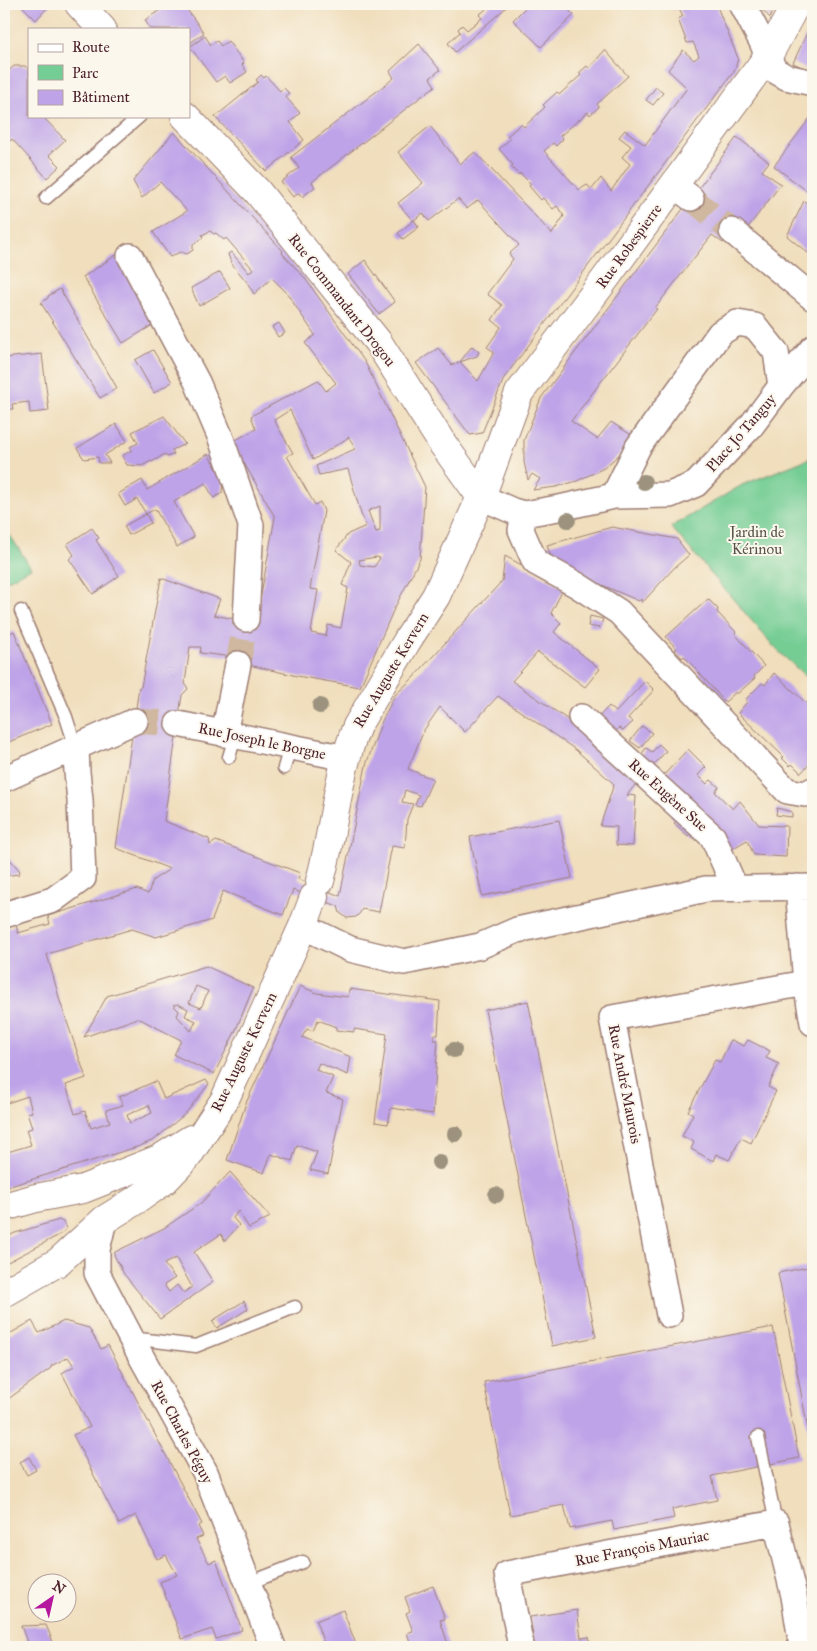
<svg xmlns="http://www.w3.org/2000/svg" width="817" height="1651" viewBox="0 0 817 1651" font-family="'IM FELL Great Primer',serif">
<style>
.green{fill:#74cd94;stroke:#5f7660}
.building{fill:#bea3e8;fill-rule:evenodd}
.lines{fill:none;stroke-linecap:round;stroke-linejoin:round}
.minor-tunnel{stroke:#cfb89f;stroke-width:25;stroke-dasharray:25 12;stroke-linecap:butt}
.service-casing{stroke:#9d7e74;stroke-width:15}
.minor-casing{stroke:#9d7e74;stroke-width:28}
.tertiary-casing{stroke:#9d7e74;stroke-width:30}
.service{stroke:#fff;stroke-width:12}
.minor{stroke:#fff;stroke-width:25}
.tertiary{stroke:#fff;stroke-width:28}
.tree{fill:#9c927d}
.labels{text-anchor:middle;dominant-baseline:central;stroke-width:4;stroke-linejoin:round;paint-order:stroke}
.street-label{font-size:15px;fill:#4a1f2b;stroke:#fbf7ec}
.park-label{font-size:15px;fill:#57534a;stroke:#fbf7ec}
</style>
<rect width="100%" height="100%" fill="#fbf7ec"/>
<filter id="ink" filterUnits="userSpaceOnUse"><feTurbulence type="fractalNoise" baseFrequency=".02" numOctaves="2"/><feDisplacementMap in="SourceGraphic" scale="10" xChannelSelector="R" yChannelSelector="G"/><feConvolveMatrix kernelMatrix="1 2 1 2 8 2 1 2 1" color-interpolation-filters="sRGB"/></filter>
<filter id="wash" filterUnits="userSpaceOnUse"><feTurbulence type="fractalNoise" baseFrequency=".0096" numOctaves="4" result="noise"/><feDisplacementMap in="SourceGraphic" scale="20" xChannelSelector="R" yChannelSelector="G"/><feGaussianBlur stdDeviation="1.12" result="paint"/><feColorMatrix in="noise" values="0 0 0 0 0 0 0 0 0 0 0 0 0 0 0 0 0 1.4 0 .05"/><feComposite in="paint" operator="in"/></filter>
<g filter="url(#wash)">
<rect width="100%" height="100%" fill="#f0debc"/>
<path class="green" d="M813,457V683L776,649L671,527L742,485Z
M4,526L31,568L4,582Z"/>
<g id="blocks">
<path class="building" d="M20,4H51L36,20Z
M156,4H183L204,33L190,43L191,46L205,36L211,45L217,41L221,46L228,41L244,63L242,65L247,72L230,83L225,76L216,82L190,47L189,48V29H150L145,20L160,10Z
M492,4H510L455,52L448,43L460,32L458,29L462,25L467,30L482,18L479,15Z
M529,4H562L574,15L541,47L513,20Z
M669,4H716L736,53L738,58L735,70L504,378L482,433L470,435L416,363L438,348L452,365L460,362L472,346L479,352L477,356L460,362L478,381L494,352L487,347L501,327L492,320L502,305L487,294L513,259L509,254L519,245L478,200L467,209L458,199L429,221L423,213L413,221L398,203L423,183L398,152L430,126L460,164L475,152L552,234L564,216L557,206L553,209L543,198L541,200L529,186L531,184L520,173L519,175L511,167L513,165L499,149L510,139L507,136L521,124L524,127L545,107L543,105L557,92L560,94L581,75L579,73L587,66L589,68L605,50L628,76L597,104L599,107L590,115L588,112L560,136L563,139L556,146L553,143L544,151L579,190L587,185L592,189L601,178L611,191L630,164L622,157L631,146L619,137L625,130L645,145L687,88L668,70L683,50L694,60L699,56L693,42L687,43L678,19L683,16L679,8L673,10Z
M757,4H776L770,18Z
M813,20V72L793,63Z
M419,44L440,70L430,78L435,86L312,182L315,187L302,197L299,193L293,197L281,182L299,168L291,157L394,78L390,71Z
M14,66H25L29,69V116H48L45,119L65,140L49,155L60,166L47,178L12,139L9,142L4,138V117L7,113L4,109V75Z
M261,75L264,78L266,76L280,91L284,88L289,93L285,96L300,113L290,122L304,140L266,171L215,117L258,82L256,80Z
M656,87L663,93L653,105L646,100Z
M813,114V191L811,194L774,166Z
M174,132L283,251L282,253L304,277L365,362L425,487L420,559L393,611L360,687L297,676L249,665L250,659L200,653L201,647H190L185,683L188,689L182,695L164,821L209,839L210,845L216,841L300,873L298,879L340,896L366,765L382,721L395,695L412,679L502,581L505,556L564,588L551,613L561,623L554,632L600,669L585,687L538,652L512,681L584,731L640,779L627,795L636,796L633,846L616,845L617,827L600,826L614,784L576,750L498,696L465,732L440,707L424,730L408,769L433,779L421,806L415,805L419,795L405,790L402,802L413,804L407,819L405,848L392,846L379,912L362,909L360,913L356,917L347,918L340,913L338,906L293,890L283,915L223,891L212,920L156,937L132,929L47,954L60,1001L86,1078L66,1085L75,1114L85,1111L91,1128L110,1122L106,1110L123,1105L119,1097L156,1081L164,1099L206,1080L209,1084L185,1114L154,1140L140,1146L4,1188V1153L31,1145L26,1130L32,1128L27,1113L32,1112L28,1096L4,1104V929L16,925L18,933L50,924L48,916L137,889L148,894L153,880L170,869L116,848L139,687H141L161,578L220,599L214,615L256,623L275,517L232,442L256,429L251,416L318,380L326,391L336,383L305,343L315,335L286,292L272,278L254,294L247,282L231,263L228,254L231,252L249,273L253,269L226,238L224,240L216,233L214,234L210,231L202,235L203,238L193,244V250L187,254L180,252L170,257L153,232L187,211L160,182L142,198L133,181ZM290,410L313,460L349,437L355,449L316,466L319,475L348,469L361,514L366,526L348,534L336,550L351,562L342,585L348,588L341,628L328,625L326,636L311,633L318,590L310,589L324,511L320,502L315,505L287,456L293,453L274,420ZM380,506V531L376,532L368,511ZM376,557L380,558L374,567L360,565L359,560ZM149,1105L152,1113L130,1123L127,1115Z
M737,137L769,162L762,171L781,184L746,230L739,224L723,243L712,235L655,308L657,309L571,421L597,439L611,422L633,436L621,453L604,468L577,481L556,487L533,490L540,479L532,474L528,480L524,462V440L541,398Z
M804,201L811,206L813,202V257L787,236Z
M414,220L419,227L403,239L398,233Z
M116,255L156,323L123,343L83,277Z
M365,260L395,302L379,314L348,274Z
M220,272L230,288L199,306L191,288Z
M60,289L117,388L100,398L41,303L48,298V296Z
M279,323L285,333L278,337L272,327Z
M153,350L172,382L154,393L135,360Z
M42,354L49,411L30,413L29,402L12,404L13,409L4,410V358Z
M164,416L185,444L172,450L174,454L167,457L165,454L152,462L151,461L142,466L127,465L122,456L132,450L130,447L138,443L132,432Z
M116,424L127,441L105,455L110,463H99L98,457L84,459L77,448Z
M208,454L223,479L222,493L214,498L205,483L174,502L194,537L177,547L155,509L146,514L137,499L125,506L118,494L142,480L147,490Z
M146,514L151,523L129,535L124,526Z
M612,527L677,539L689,555L674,568L642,603L641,599L639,601L602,585L597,586L553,563L547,545Z
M92,528L99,538L96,540L119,576L93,594L69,559L74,555L67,544Z
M708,599L718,609L717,612L736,632L735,634L764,666L754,676L755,678L737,694L736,692L725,702L684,656L682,658L675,650L677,649L666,637Z
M590,616L603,619L600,628L588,626Z
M14,631L52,724L4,744V636Z
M774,673L806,703L807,702L813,707V760L801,773L792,764L790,766L782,758L784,757L738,713L747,702L745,700L762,683L765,685Z
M645,681L654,690L628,718L633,722L623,731L619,728L612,735L597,719L609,706L616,712Z
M642,726L652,733L640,748L630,741Z
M659,744L666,751L653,766L641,755L646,748L652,752Z
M688,749L706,767L698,775L707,784L711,780L719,787L715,792L733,809L740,801L759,825L787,826L786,857L754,855L747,840L730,850L663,776Z
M677,807L697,828L688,836L674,823L676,821L670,815Z
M777,808L792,812V817L776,815Z
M559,820L572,878L482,896L470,837Z
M4,852L20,871L19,874L4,876Z
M206,966L253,988L235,1032L214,1074L174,1055L181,1040L138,1018L84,1037L107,996ZM196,986L208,991L201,1008L189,1003ZM178,1004L188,1009L185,1016L196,1021L191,1031L177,1016L179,1011L173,1005Z
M300,986L317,993L348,997L349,989L440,1001L438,1035H434V1040H438L433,1114L391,1108L388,1124L375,1122L387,1034L354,1029V1032L336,1030V1027L318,1020L313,1031L307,1029L302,1037L351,1057L348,1075L319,1063L316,1070L333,1077L326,1093L343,1099L328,1174L310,1170L317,1152L297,1145L292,1161L271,1154L264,1173L227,1160L246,1103Z
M528,1001L596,1337L552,1346L485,1010Z
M731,1040L744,1046L748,1040L770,1051L766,1058L779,1064L768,1087L776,1091L751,1143L741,1138L729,1160L716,1154L713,1161L691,1149L694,1142L682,1136L693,1114L688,1111L715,1060L720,1062Z
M230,1172L270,1217L249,1228L238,1211L233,1218L239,1225L225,1241L221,1234L194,1252L213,1282L160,1319L124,1274L114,1255L115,1252L164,1228L201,1203ZM176,1258L192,1287L183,1293L177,1285L169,1292L164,1285L175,1278L164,1264Z
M59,1220L63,1222L65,1225L66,1229L63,1233L4,1264V1238L15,1233Z
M813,1266V1450H812L778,1273Z
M244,1301L248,1309L217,1328L212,1321Z
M32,1321L39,1333L64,1321L89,1328L101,1349L108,1345L202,1524L198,1526L203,1536L196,1539L209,1563L216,1560L242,1630L216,1639L212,1629L182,1639L160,1582L177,1575L166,1555L157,1559L136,1515L119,1524L73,1435L90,1427L62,1373L74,1366L68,1357L51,1366V1368L4,1402V1337Z
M773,1327L799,1458L712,1476L717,1500L672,1509L674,1518L614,1530L612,1521L570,1529L564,1505L510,1515L484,1382Z
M29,1457L36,1470L27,1475L20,1462Z
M433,1586L445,1619L440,1620L449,1647H412L407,1633L413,1631L406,1613L410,1611L405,1597Z
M343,1610L357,1647H325L316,1621Z
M577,1610L581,1638L589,1637L591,1647H535L530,1617Z
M46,1625L55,1647H29L21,1626Z"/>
</g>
</g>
<g filter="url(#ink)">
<use href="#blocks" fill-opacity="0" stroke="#9d7e74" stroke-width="1"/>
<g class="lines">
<path class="minor-tunnel" d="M691,198L732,231
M238,664L246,619
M135,721L178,724"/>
<defs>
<path id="service" d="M46,198L140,116
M21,611L66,717L76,748
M229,757L235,737
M284,768L290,747
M131,1338L196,1346L295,1307
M758,1437L776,1523
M249,1583L303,1562"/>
<path id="minor" d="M742,4L762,42L774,70L786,77L813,83
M674,185L691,198
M732,231L813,298
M130,256L197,382L220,436L251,525L246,619
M737,323L755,326L776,352L781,386L751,426L696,484L670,495L614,496L638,447L720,333Z
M781,386L813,348
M481,497L513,511L524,514L564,507L614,496
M524,514L521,530L535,562L577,585L619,612L787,791L805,794L813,790
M581,717L713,837L735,888
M178,724L346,758
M224,734L238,664
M4,779L135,721
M798,887L806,983L813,1023
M4,915L53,900L83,878L80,800L77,772L76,748
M303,926L350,949L404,962L480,946L517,930L706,889L813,887
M104,1220L97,1250V1273L131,1338L205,1472L273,1647
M669,1315L612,1018L806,983
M521,1647L507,1574L608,1554L776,1523L794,1596L802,1647"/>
<path id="tertiary" d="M79,4L102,29
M185,116L257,191L378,342L442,443L481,497
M320,881C334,830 337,775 357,726L407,641L436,596L481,497L519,393L600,286L768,56L796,4
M4,1207L36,1198L83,1189L159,1159L191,1139
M4,1293L58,1262L104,1220L141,1197L164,1181L188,1156L225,1099L303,926L314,897"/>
</defs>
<use href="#service" class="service-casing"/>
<use href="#minor" class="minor-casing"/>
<use href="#tertiary" class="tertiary-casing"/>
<use href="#service" class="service"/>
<use href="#minor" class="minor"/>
<use href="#tertiary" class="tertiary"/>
</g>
<g class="tree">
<circle cx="644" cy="482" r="8"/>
<circle cx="568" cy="520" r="8"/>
<circle cx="320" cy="706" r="8"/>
<circle cx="454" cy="1050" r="8"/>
<circle cx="455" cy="1134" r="8"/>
<circle cx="439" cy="1162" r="8"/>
<circle cx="496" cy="1195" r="8"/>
</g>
</g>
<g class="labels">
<g class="street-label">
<text transform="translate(629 246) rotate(-54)">Rue Robespierre</text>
<text transform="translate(342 300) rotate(52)">Rue Commandant Drogou</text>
<text transform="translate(741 433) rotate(-49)">Place Jo Tanguy</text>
<text transform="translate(391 670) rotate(-59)">Rue Auguste Kervern</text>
<text transform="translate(262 741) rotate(12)">Rue Joseph le Borgne</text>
<text transform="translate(668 795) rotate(42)">Rue Eugène Sue</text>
<text transform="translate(244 1052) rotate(-64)">Rue Auguste Kervern</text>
<text transform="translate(625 1084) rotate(79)">Rue André Maurois</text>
<text transform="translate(182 1432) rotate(62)">Rue Charles Péguy</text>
<text transform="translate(642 1548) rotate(-11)">Rue François Mauriac</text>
</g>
<g class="park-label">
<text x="757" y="532">Jardin de<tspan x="757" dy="17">Kérinou</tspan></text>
</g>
</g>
<rect width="817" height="1651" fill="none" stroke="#fbf7ec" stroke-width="20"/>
<rect x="28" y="28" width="162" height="90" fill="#fbf7ec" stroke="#b4a19f"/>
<rect x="38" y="44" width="25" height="8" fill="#ffffff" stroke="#b4a19f"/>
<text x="72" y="52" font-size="15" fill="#4a1f2b">Route</text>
<rect x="38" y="65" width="25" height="15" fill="#74cd94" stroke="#b4a19f"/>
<text x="72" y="78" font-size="15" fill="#4a1f2b">Parc</text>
<rect x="38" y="90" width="25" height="15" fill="#bea3e8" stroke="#b4a19f"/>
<text x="72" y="102" font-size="15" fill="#4a1f2b">Bâtiment</text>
<g transform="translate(52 1598) rotate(34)"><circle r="24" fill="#fbf7ec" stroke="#b4a19f"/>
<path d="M0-4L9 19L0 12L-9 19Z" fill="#b5179e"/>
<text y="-8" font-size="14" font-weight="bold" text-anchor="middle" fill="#4a1f2b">N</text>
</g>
</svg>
